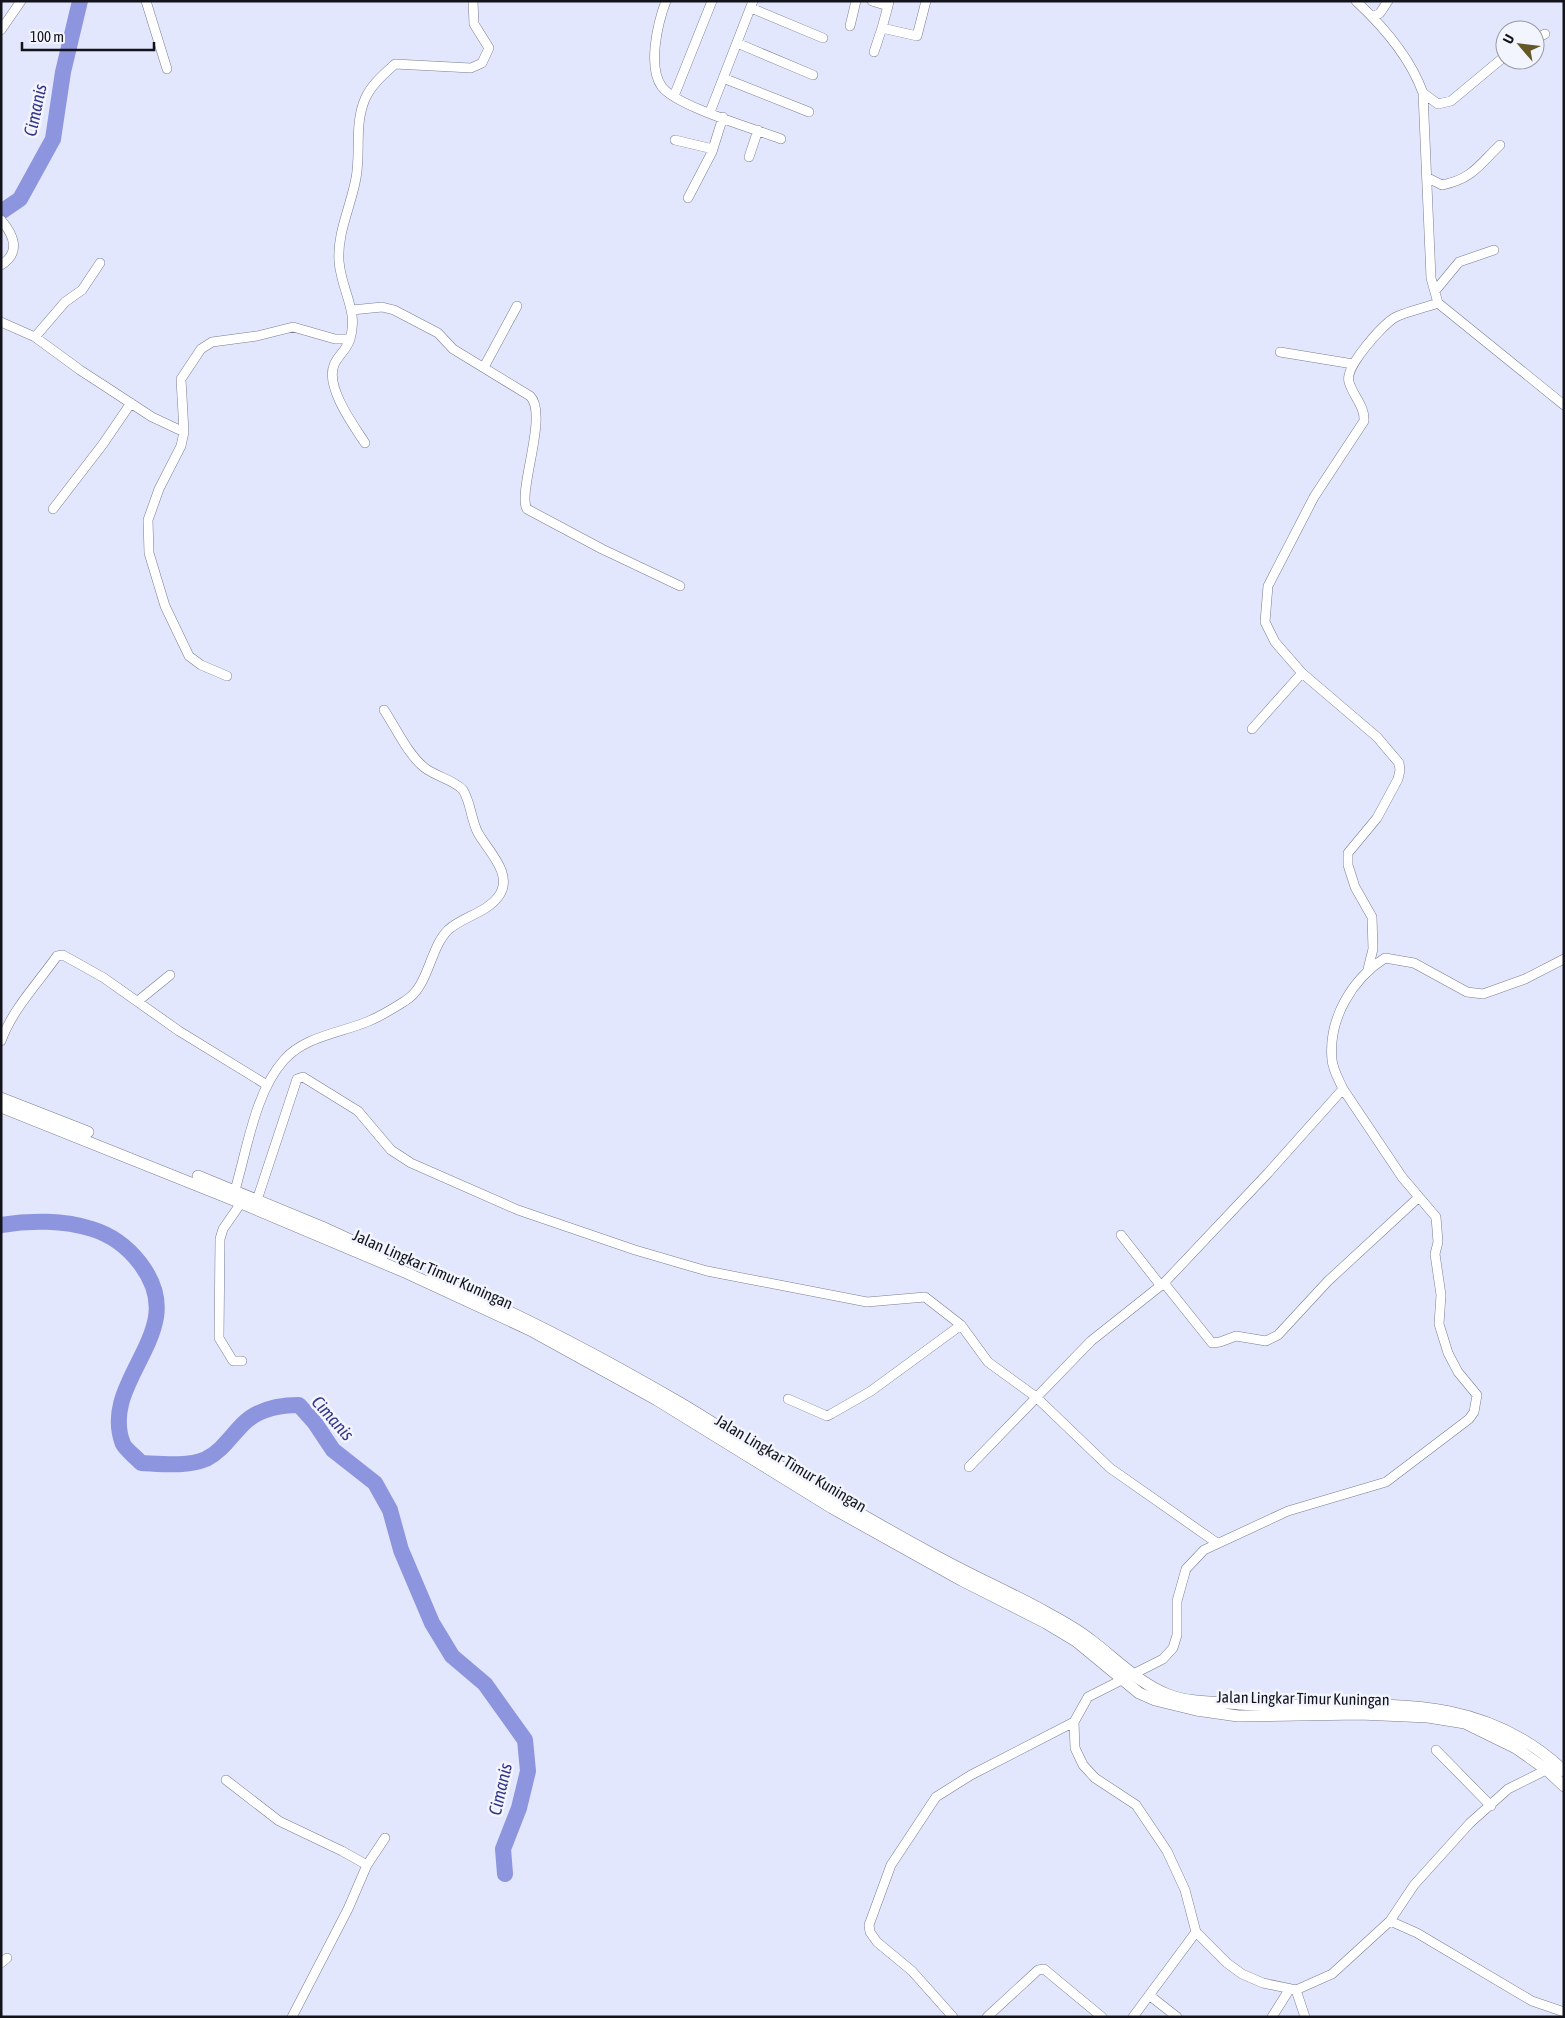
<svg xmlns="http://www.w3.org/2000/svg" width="1565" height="2018" viewBox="0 0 1565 2018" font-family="'Asap Condensed',sans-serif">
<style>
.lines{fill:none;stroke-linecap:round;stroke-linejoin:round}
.river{stroke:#8c95dd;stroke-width:16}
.minor-casing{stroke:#7a7d92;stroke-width:10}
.secondary-casing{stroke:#7a7d92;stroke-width:12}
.minor{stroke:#fff;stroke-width:9}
.secondary{stroke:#fff;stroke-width:11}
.labels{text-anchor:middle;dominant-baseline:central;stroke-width:5;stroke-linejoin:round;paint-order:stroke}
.street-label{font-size:16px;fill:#12131b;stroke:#f3f5fe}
.water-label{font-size:18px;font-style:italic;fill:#353589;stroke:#f3f5fe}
</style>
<rect width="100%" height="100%" fill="#e3e7fe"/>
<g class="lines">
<path class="river" d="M1,212L20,199L53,139L63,72L80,1
M1,1225C30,1220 64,1220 92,1229C128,1240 162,1279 156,1317C149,1360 105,1398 123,1444C126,1450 136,1457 141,1463C162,1464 187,1467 206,1459C222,1451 231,1436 243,1424C258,1409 278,1405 299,1405L315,1423L333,1450L375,1483L390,1510L401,1550L432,1623L452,1656L485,1684L525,1740L528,1771L519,1808L503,1849L505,1874"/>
<defs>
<path id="minor" d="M146,1L167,69
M666,1C658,22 647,67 662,87C678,107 755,129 781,139
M872,1L888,6L889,1
M1356,1C1384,27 1410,57 1423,93L1431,278L1438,303L1564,405
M888,6L882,28L917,36L926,1
M751,8L823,38
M1373,17L1380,13L1388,1
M850,26L856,1
M1,30L21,1
M1535,39L1545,34
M737,43L813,75
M874,52L882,28
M723,78L809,112
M1423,93L1438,104L1451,101L1505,56
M674,96L712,1
M710,112L753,1
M675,140L713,149
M749,157L758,130
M1428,178L1442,185C1472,179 1478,166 1500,145
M688,198L712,152L723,117
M1,220C13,234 22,252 1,265
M1435,291L1459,262L1494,250
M352,310L382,307L394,310L438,333L453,349L530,396C549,414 517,492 527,509L602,549L680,586
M1,322L35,337L80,370L152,417L184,432
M35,337L65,302L82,290L100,263
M350,339C347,350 338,355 334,365C325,387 354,426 365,443
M1280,352L1353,364
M484,367L517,306
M53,509L103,444L131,403
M227,676L201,665L189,656L165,606L149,553L148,520L159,489L181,446L184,432L181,379L201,349L212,342L257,336L293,327L335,339H350C359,311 341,290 339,261C337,233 351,206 356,178C361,152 354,125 365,99C371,85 384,74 395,64L471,68L482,63L489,48L474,24L473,1
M1252,729L1302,673
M1368,969L1373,949L1372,917L1355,887L1348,865V853L1377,818L1398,779L1400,770L1399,763L1377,737L1302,673L1275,642L1265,622L1268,586L1314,497L1364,421C1365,406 1353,396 1349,382C1344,367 1382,326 1394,318C1402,313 1427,307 1438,303
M138,1001L170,975
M1,1041C12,1010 38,983 57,956L63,955L104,978L179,1031L267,1085
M235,1190C247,1150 255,1092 284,1060C305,1036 341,1033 369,1021C381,1016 394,1008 405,1001C429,987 429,949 448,930C462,917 486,913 498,897C515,875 488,851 478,833C471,820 471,803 463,790C454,780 437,777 425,768C408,755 396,728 384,710
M257,1200L297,1079L303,1077L358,1111L391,1150L411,1163L518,1210L635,1250L707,1271L867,1302L925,1297L961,1325
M241,1203L223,1229L220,1239L219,1338L233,1361H242
M1121,1235L1161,1286
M1164,1283L1212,1343L1220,1342L1236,1336L1266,1341L1278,1335L1328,1281L1419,1197
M788,1399L827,1416L831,1414L871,1391L961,1325L988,1362L1036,1397L1110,1468L1217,1543
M969,1467L1091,1341L1164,1283L1268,1173L1343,1089
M1436,1750L1491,1806
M226,1780L279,1821L342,1851L367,1865
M1390,1921L1417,1933L1532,2001L1564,2012
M1196,1932L1227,1963L1242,1974L1263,1983L1296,1990L1332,1974L1390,1921L1414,1885L1470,1823L1508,1789L1550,1768
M1,1963L7,1958
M1296,1990L1305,2017
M1149,1995L1177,2017
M292,2017L348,1909L367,1865L385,1838
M953,2017L912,1971L877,1942L870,1932L869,1925L891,1865L936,1797L971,1775L1074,1722
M987,2017L1038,1970L1044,1969L1102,2017
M1133,2017L1196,1932L1185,1890L1167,1851L1136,1805L1095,1778L1083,1765L1075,1748L1074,1722L1088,1697L1163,1659L1173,1648L1177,1635V1601L1186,1569L1204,1550L1288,1511L1386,1482L1469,1419L1474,1412L1477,1395L1458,1372L1448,1353L1439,1324L1441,1295L1435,1254L1438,1242L1436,1217L1402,1177L1343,1089C1339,1080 1333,1070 1332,1060C1328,1019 1352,979 1385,958L1414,963L1467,992L1483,994L1525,979L1564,959
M1272,2017L1289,1990"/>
<path id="secondary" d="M1,1098L88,1132
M1,1107L241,1203L407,1273L530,1330L657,1400L832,1508L961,1580L1046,1623L1076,1641L1139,1693L1155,1700L1196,1710L1238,1716L1360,1714L1428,1717L1465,1723L1516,1748L1547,1770L1564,1786
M198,1176L322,1227L383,1255
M432,1277C516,1312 596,1354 675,1400C719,1425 760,1455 804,1481C844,1504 884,1528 925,1550C964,1572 1005,1590 1044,1611C1060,1620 1078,1629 1092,1641C1117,1660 1140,1684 1169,1695C1190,1703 1216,1702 1239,1704C1357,1712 1468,1680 1564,1771"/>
</defs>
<use href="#minor" class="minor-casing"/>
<use href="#secondary" class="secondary-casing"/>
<use href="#minor" class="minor"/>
<use href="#secondary" class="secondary"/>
</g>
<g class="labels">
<g class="street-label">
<text transform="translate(433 1269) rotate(24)">Jalan Lingkar Timur Kuningan</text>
<text transform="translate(791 1463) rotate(31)">Jalan Lingkar Timur Kuningan</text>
<text transform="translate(1303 1698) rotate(1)">Jalan Lingkar Timur Kuningan</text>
</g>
<g class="water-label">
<text transform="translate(35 110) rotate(-78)">Cimanis</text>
<text transform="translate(333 1418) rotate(48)">Cimanis</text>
<text transform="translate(500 1789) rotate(-77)">Cimanis</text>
</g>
</g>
<rect width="1565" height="2018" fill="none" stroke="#12131b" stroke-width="5"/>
<g transform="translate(1520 45) rotate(298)"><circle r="24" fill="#f3f5fe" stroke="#999ba3"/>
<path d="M0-4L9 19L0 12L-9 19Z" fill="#645926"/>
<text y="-8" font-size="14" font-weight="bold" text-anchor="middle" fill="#12131b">U</text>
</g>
<path d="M22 42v8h132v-8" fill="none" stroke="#12131b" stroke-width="2.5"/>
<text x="30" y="42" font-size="15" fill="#12131b" stroke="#f3f5fe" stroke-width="4" paint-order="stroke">100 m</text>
</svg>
